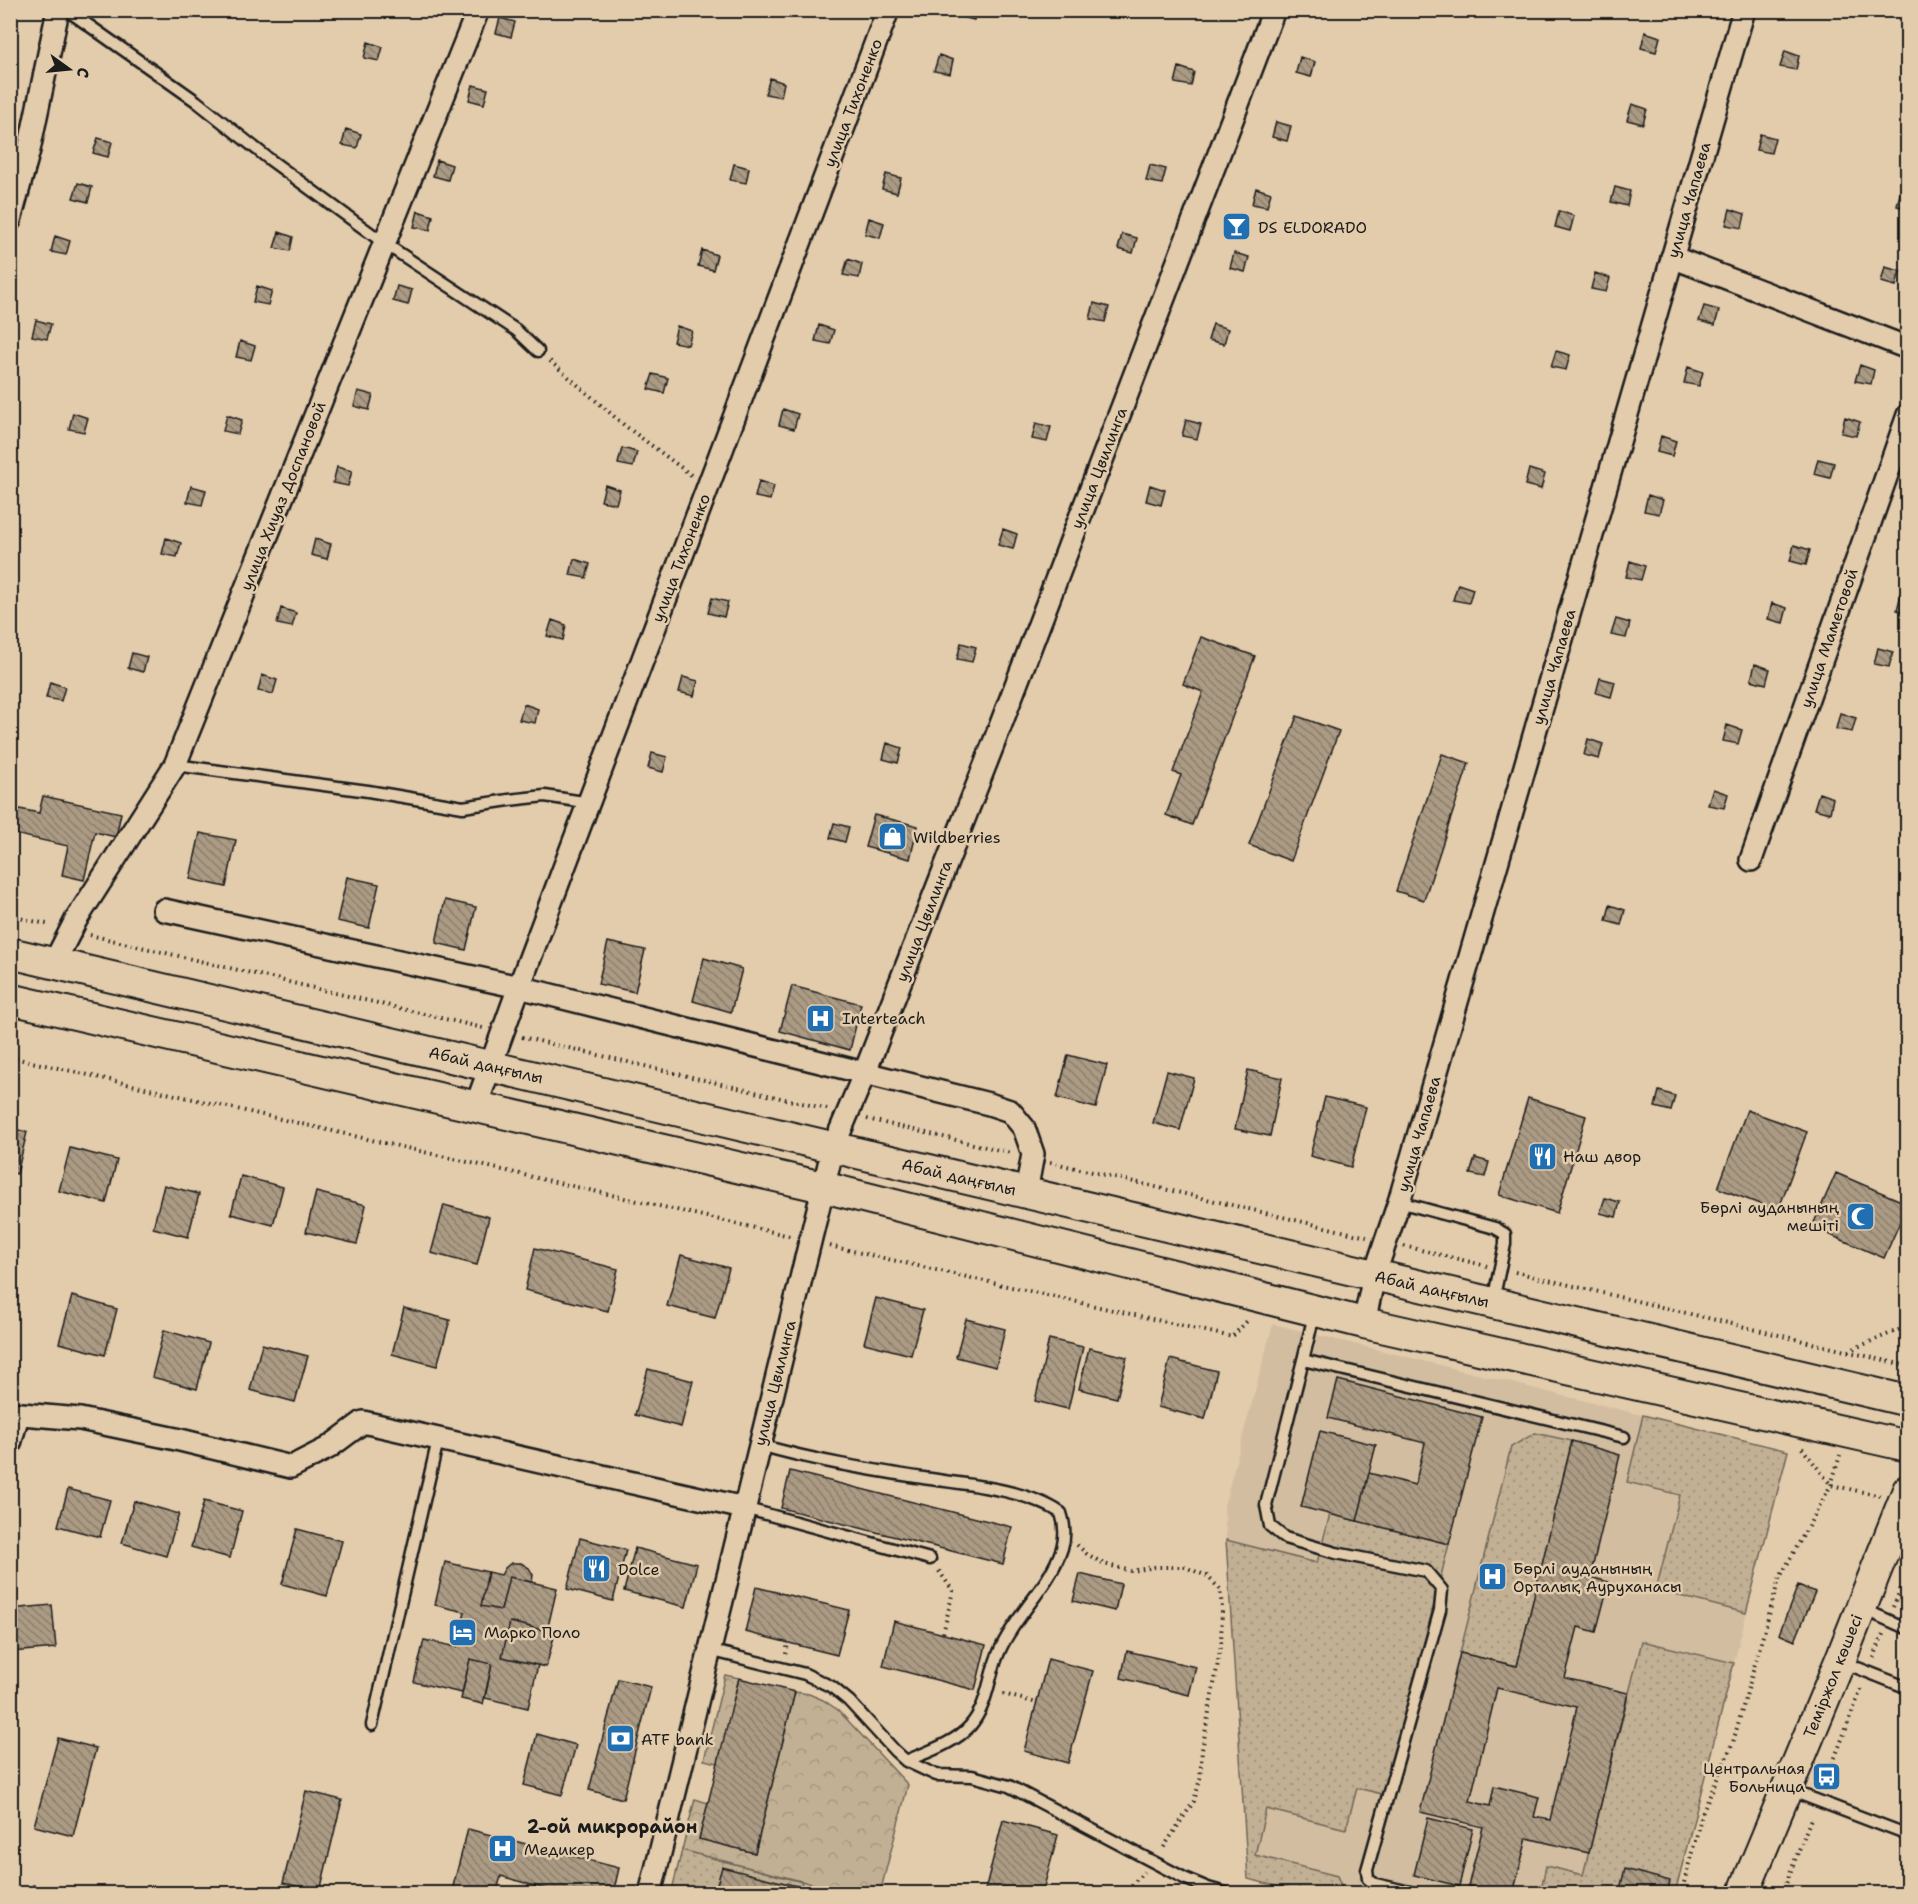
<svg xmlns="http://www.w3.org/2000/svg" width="1918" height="1904" viewBox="0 0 1918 1904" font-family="'Shantell Sans',sans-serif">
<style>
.built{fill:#d2bda0}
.grass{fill:url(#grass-dots);stroke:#6f6658;stroke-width:1.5}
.forest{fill:url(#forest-crowns);stroke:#6f6658;stroke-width:1.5}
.building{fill:url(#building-back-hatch);stroke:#1c1c1c;stroke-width:1.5;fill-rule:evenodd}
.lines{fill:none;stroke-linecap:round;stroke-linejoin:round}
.lane-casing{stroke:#1c1c1c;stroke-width:15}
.street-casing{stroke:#1c1c1c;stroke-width:26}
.secondary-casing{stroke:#1c1c1c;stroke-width:34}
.path{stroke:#1c1c1c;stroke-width:4;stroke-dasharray:1.5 4.5;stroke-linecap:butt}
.lane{stroke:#e3ccac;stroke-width:10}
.street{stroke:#e3ccac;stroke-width:21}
.secondary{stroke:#e3ccac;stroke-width:30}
.labels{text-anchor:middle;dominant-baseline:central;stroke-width:5;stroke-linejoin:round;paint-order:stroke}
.street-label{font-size:16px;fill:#1c1c1c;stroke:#e3ccac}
.poi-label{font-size:16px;fill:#1c1c1c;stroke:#e3ccac;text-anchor:start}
.neighbourhood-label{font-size:18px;font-weight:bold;fill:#1c1c1c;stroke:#e3ccac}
</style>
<defs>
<pattern id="grass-dots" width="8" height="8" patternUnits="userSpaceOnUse" patternTransform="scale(1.5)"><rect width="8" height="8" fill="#c2b094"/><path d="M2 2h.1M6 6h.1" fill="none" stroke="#a6977f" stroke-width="1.8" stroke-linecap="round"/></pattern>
<pattern id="forest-crowns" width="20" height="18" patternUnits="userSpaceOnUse" patternTransform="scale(1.5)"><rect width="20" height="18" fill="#c2b094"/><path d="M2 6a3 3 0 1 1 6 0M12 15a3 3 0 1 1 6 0" fill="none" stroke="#a6977f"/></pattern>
<pattern id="building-back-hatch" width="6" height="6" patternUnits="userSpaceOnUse" patternTransform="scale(1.5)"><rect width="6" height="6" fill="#ac9b84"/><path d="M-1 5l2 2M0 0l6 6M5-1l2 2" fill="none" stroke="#8b7e6b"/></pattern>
</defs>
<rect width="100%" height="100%" fill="#e3ccac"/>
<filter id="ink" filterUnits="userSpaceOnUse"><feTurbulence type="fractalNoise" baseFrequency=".0167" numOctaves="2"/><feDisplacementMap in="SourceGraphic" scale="12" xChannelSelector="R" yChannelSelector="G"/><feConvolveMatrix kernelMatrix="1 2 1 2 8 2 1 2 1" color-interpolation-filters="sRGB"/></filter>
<g filter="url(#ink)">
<path class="built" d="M1273,1324L1788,1451L1675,1893L1304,1894L1248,1879L1224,1506Z"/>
<path class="grass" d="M1643,1415L1788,1451L1746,1613L1656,1590L1680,1495L1627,1482Z
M1535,1433L1572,1441L1517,1666L1460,1653L1511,1447Z
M1330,1514L1449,1544L1386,1795L1357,1788L1346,1829L1266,1809L1255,1855L1337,1876L1343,1890L1357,1893H1304L1248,1879L1226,1540L1317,1563Z
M1642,1641L1734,1663L1675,1893L1540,1894L1546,1866L1583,1875Z
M682,1850L802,1882L801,1887L715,1891L694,1887L692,1893L671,1894Z"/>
<path class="forest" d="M725,1675L739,1678L718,1763L704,1760Z
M795,1692L809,1694L823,1700L838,1710L908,1785L880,1893H847L682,1850L695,1799L708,1803L699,1839L755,1853Z"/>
<path class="building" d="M960,10H976L974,20L958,16Z
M500,18L515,22L511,37L496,33Z
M1645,32L1660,37L1656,52L1641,48Z
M368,42L383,47L379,61L364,58Z
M1785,51L1799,56L1796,70L1780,67Z
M939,55L953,60L950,74L934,71Z
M1300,57L1315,62L1311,77L1296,73Z
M1179,67L1194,72L1191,86L1175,83Z
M770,78L784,83L781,97L765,94Z
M473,85L488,89L484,104L469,100Z
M1632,104L1647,109L1643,124L1627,120Z
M1276,122L1291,126L1287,141L1272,137Z
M346,129L361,134L357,148L342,145Z
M1760,134L1775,138L1771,153L1756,150Z
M98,138L112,142L108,157L93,153Z
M437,160L452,165L448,180L433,176Z
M734,164L749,168L746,183L730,180Z
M1150,165L1166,169L1162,184L1146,181Z
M886,174L901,178L897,193L882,189Z
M78,183L92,187L88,202L73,198Z
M1615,187L1630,191L1627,206L1611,202Z
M1256,188L1271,193L1267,207L1252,204Z
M1901,190L1908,192V209L1897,206Z
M1730,209L1745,214L1742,228L1726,225Z
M418,211L433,216L430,230L414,227Z
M1559,211L1574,216L1570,231L1555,227Z
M869,218L884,223L880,238L865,234Z
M279,232L293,237L290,251L274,248Z
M1122,234L1137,238L1133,253L1118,249Z
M55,236L70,241L66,255L51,252Z
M702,250L717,255L713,270L698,266Z
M1234,253L1249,257L1245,272L1230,268Z
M848,259L862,264L859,278L843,275Z
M1885,267L1900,271L1896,286L1881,282Z
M1595,273L1610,278L1606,292L1591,289Z
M257,286L272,291L268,305L253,302Z
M397,286L412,290L408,305L393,301Z
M1094,303L1109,307L1105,322L1090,319Z
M1704,306L1719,310L1715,325L1699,321Z
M36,320L51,324L47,339L32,336Z
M1213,324L1228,329L1224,344L1208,340Z
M819,325L834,330L830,344L815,341Z
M677,326L692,331L688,345L673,342Z
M240,341L255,346L251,360L236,357Z
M1556,351L1570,355L1566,370L1551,367Z
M1860,365L1874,370L1871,384L1855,381Z
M1688,367L1703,372L1699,386L1684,383Z
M653,374L668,378L664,393L648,389Z
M358,391L373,395L369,410L354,406Z
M783,409L798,414L794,429L779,425Z
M73,413L88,418L84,432L69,429Z
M227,415L242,420L238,434L223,431Z
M1845,417L1860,422L1856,436L1841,433Z
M1186,420L1201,424L1197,439L1182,436Z
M1036,423L1051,427L1047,442L1032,439Z
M1661,436L1676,441L1672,456L1657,452Z
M622,448L637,452L633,467L618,464Z
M10,456L16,458L12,472H10Z
M1818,459L1834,463L1830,478L1814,474Z
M337,467L352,471L348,486L333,483Z
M1529,469L1545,474L1541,489L1525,485Z
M759,481L774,486L770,500L755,497Z
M605,485L620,490L616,504L601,501Z
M1150,485L1165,490L1161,505L1146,501Z
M191,486L206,490L202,505L187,502Z
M1648,495L1663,500L1659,514L1644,511Z
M1003,529L1017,534L1013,549L998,545Z
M166,538L181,543L177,557L162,554Z
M315,539L331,544L327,559L311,555Z
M1794,545L1810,550L1806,565L1790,561Z
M574,559L590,564L586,578L570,575Z
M1630,561L1645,566L1641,580L1626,577Z
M1458,584L1473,589L1469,603L1453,600Z
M1901,594L1908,597V613L1897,610Z
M712,598L728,602L724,617L708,613Z
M1772,603L1787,608L1783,623L1768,619Z
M281,608L296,613L292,627L277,624Z
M1616,619L1630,623L1626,638L1611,635Z
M552,620L566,625L563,640L547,636Z
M1201,637L1255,656L1192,825L1166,815L1181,775L1173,772L1203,692L1183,684Z
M961,643L976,647L972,662L957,659Z
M1878,648L1893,652L1889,667L1874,664Z
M132,653L147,657L143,672L128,668Z
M1755,664L1770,669L1766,684L1751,680Z
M262,675L277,680L273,694L258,691Z
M683,677L698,681L694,696L679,692Z
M1600,678L1615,682L1611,697L1596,693Z
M50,682L65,687L61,701L46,698Z
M524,704L538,709L535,723L519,720Z
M1840,713L1856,718L1852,732L1836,729Z
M1297,716L1339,731L1291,861L1249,845Z
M1727,725L1742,730L1738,744L1723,741Z
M1588,739L1603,744L1599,759L1584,755Z
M887,743L902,748L898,763L883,759Z
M652,753L667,757L663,772L648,768Z
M1442,754L1469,763L1424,900L1396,891Z
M1713,789L1728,794L1724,808L1708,805Z
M1819,793L1833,798L1830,813L1814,809Z
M43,796L121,813L116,837L95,832L84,880L62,875L68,846L10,833V807L39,813Z
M874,815L918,826L910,859L865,847Z
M834,823L849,827L845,842L830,838Z
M200,833L236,840L226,887L190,879Z
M347,877L379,884L369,928L337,921Z
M445,900L476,907L466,950L436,943Z
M1610,905L1625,910L1621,925L1606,921Z
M608,942L645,950L635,992L598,984Z
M704,958L742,969L731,1012L693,1001Z
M792,986L861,1004L850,1050L780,1031Z
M1068,1055L1107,1065L1096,1108L1057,1098Z
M1248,1070L1282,1078L1270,1136L1235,1129Z
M1167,1071L1194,1078L1180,1130L1153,1123Z
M1659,1091L1675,1096L1671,1111L1655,1107Z
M1325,1097L1366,1107L1351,1167L1310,1156Z
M1528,1098L1586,1116L1557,1213L1499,1195Z
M1747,1110L1807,1132L1778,1211L1718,1188Z
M10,1128L27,1132L17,1174L10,1172Z
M70,1148L117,1160L106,1203L59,1191Z
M1475,1158L1489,1162L1485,1177L1470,1174Z
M1836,1173L1908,1204L1884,1258L1812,1227Z
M241,1176L283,1187L273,1225L231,1214Z
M164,1185L199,1194L188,1237L153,1228Z
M316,1192L366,1205L357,1244L306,1232Z
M1605,1198L1620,1202L1616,1217L1600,1213Z
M444,1205L489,1217L477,1265L431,1253Z
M535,1248L618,1269L608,1311L525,1290Z
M681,1255L729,1268L715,1318L667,1306Z
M72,1296L117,1309L105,1355L59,1343Z
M876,1298L923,1310L911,1355L864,1343Z
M404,1308L450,1320L437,1366L392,1354Z
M966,1319L1005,1329L996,1367L956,1357Z
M164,1330L209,1343L197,1389L152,1377Z
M1049,1339L1083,1347L1068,1409L1035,1401Z
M262,1344L308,1356L295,1402L250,1390Z
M1089,1348L1127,1357L1117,1398L1079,1389Z
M1170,1359L1217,1371L1205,1419L1158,1407Z
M648,1369L693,1381L681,1427L635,1415Z
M1338,1380L1482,1417L1449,1544L1357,1521L1369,1473L1415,1485L1425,1443L1328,1418Z
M1320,1431L1376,1445L1357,1521L1301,1507Z
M1572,1441L1620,1455L1590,1577L1609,1582L1596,1632L1578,1627L1565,1678L1628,1693L1589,1853L1527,1838L1513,1894H1500L1468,1886L1483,1827L1420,1812L1460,1653L1517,1666ZM1497,1688L1577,1707L1550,1820L1534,1817L1539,1797L1494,1786L1490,1806L1470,1801Z
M790,1471L1012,1527L1003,1564L781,1508Z
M68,1489L110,1500L100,1537L58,1526Z
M134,1501L179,1514L166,1556L122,1543Z
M204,1501L242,1511L230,1558L191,1547Z
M297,1529L342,1541L327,1596L282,1584Z
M580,1538L626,1550L613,1601L567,1589Z
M635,1548L697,1564L686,1607L624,1591Z
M445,1562L488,1572L481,1606L501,1610L509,1577L557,1588L547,1631L510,1622L502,1657L538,1665L528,1708L485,1698L492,1664L470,1659L462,1693L414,1682L424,1640L457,1647L465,1612L435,1605Z
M511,1563H521L529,1568L533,1575L532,1582L509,1577L501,1610L481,1606L488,1572L501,1575L505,1568Z
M1080,1574L1121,1584L1115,1611L1073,1601Z
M1798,1585L1815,1592L1795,1641L1779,1634Z
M756,1587L849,1610L837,1655L745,1632Z
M52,1605L56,1648L12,1652L10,1609Z
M894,1621L986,1645L975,1690L883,1666Z
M510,1622L555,1633L546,1667L502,1657Z
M1127,1651L1196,1667L1189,1695L1121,1678Z
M470,1659L492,1664L483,1704L461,1699Z
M1048,1659L1093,1671L1068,1763L1024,1751Z
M739,1678L795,1692L755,1853L699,1839Z
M618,1679L651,1687L623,1799L589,1790Z
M537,1734L576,1745L562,1795L524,1785Z
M58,1738L96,1748L73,1836L34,1826Z
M306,1791L342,1800L320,1891L283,1883Z
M1428,1818L1473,1829L1459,1886L1414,1875Z
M1003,1820L1058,1835L1042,1894H984Z
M468,1829L619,1868L613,1894H562L501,1876L496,1894H451Z
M722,1867L801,1887L799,1894H725L715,1891Z
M1625,1869L1670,1881L1667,1894H1636L1620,1889Z
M33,1885L58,1891L57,1894H31Z
M694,1886L715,1891L725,1894H692Z"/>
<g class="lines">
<defs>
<path id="lane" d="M67,10L196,101L269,159L384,243L516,330L538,351
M175,765L368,791L463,807L509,800L545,796L590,803
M1399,1202L1495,1228L1505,1234V1244L1493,1301
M1303,1360L1315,1311
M760,1445C815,1461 866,1469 923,1478C964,1484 1026,1489 1061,1513C1065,1525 1066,1535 1062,1548C1050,1586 1016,1614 1000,1650C988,1675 989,1704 970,1726C955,1743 927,1752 906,1761
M744,1508L930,1559
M1863,1609L1908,1629
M709,1650L805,1674L832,1687L849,1701L895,1751L906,1761L936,1775L972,1776L1009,1786L1184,1878L1208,1888L1229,1894
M1840,1661L1908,1688
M372,1725L438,1440
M1787,1789L1908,1835
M1419,1894L1375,1884L1368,1879L1367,1870L1440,1610L1442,1590L1426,1571L1336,1553L1285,1538L1270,1526L1266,1505L1303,1360L1624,1437"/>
<path id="street" d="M10,220L29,150L58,10
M1672,257L1908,348
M1751,860L1908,415
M164,910L519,987L989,1104L1010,1111L1024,1128L1033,1154L1026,1192
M54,963L76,920L175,765L478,10
M476,1106L519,987L888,10
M1364,1323L1374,1276L1399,1202L1744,10
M10,1413L80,1419L176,1439L291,1467L328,1448L363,1422L744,1508
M10,1444L18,1415
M650,1894L833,1148L865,1072L993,745L1274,10"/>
<path id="secondary" d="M10,953L1908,1401
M10,999L823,1187L1364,1323L1908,1446
M1743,1894L1840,1661L1908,1490"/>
</defs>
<use href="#lane" class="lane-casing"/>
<use href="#street" class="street-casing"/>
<use href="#secondary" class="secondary-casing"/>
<path class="path" d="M550,361L624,425L691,475
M10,916L51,925
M90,935L483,1028
M522,1037L827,1109
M10,1057L790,1236
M867,1119L1011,1153
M1050,1162L1367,1237
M830,1246L1232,1337L1249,1319
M1404,1246L1487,1266
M1515,1272L1908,1366
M1848,1351L1908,1326
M1802,1448L1831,1485L1881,1496
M1077,1545L1087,1554L1104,1564L1131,1571L1155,1567H1185L1207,1576L1220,1589L1222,1608L1221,1646L1202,1750L1200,1779L1194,1801L1162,1850
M939,1571L953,1591L943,1634
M1893,1607L1908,1572
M786,1654L788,1643
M1874,1658L1883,1634
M1003,1694L1037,1703
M1824,1786L1862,1687
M1123,1894L1144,1872
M1681,1894L1702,1814L1733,1742L1779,1579L1831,1485L1840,1455
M1782,1894L1812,1816"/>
<use href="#lane" class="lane"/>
<use href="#street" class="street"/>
<use href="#secondary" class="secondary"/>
</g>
</g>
<defs>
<symbol id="bar-square" viewBox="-11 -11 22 22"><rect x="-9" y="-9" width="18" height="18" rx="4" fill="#1f6fb2" stroke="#e3ccac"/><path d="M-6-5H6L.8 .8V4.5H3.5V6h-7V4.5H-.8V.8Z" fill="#fff"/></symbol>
<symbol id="shop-square" viewBox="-11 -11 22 22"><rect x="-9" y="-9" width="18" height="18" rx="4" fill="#1f6fb2" stroke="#e3ccac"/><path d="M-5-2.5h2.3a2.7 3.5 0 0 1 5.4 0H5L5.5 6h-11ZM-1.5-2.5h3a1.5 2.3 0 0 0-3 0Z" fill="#fff"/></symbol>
<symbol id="hospital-square" viewBox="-11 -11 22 22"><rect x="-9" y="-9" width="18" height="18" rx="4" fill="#1f6fb2" stroke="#e3ccac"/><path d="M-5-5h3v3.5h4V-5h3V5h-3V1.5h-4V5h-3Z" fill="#fff"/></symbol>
<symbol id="restaurant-square" viewBox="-11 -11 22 22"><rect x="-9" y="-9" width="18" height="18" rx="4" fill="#1f6fb2" stroke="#e3ccac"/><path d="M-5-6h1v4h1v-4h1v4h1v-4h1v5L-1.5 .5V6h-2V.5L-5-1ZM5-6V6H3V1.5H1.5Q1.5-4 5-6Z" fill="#fff"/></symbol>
<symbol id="mosque-square" viewBox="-11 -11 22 22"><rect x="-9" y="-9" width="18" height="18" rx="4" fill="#1f6fb2" stroke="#e3ccac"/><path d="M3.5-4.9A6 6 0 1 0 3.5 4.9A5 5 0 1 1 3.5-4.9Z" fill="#fff"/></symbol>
<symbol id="hotel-square" viewBox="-11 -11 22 22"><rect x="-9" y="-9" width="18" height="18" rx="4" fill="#1f6fb2" stroke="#e3ccac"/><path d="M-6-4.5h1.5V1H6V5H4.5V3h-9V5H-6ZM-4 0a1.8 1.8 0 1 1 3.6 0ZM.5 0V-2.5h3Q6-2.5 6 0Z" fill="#fff"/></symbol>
<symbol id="bank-square" viewBox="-11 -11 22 22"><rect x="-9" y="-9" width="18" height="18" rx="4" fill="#1f6fb2" stroke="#e3ccac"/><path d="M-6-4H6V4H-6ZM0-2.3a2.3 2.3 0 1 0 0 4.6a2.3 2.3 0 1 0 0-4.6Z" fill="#fff"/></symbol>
<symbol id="bus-square" viewBox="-11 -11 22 22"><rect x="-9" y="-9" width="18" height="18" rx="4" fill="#1f6fb2" stroke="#e3ccac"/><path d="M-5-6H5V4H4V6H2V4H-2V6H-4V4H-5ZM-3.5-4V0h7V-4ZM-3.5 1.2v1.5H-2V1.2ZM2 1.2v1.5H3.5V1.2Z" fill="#fff"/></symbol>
</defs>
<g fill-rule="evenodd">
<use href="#bar-square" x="1220" y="210" width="33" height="33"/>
<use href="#shop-square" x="876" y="820" width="33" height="33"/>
<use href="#hospital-square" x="804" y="1002" width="33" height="33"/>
<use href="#restaurant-square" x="1526" y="1140" width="33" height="33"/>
<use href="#mosque-square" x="1844" y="1200" width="33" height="33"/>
<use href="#restaurant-square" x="580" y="1552" width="33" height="33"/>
<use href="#hospital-square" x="1476" y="1560" width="33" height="33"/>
<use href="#hotel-square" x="446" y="1616" width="33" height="33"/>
<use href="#bank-square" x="604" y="1722" width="33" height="33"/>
<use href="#bus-square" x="1810" y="1760" width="33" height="33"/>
<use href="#hospital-square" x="486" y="1832" width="33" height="33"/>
</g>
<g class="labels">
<g class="street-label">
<text transform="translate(853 103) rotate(-69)">улица Тихоненко</text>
<text transform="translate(1689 200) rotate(-74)">улица Чапаева</text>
<text transform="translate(1099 468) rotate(-69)">улица Цвилинга</text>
<text transform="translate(283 496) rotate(-68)">улица Хиуаз Доспановой</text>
<text transform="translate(681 558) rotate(-69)">улица Тихоненко</text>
<text transform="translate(1829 638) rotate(-71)">улица Маметовой</text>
<text transform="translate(1554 667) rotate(-74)">улица Чапаева</text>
<text transform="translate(924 921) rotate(-69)">улица Цвилинга</text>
<text transform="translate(486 1065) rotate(13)">Абай даңғылы</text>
<text transform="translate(1419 1134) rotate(-74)">улица Чапаева</text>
<text transform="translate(959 1177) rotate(13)">Абай даңғылы</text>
<text transform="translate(1432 1289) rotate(13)">Абай даңғылы</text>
<text transform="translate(775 1383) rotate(-76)">улица Цвилинга</text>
<text transform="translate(1833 1676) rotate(-68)">Теміржол көшесі</text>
</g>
<g class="poi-label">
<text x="1258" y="227">DS ELDORADO</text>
<text x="913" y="837">Wildberries</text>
<text x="842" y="1018">Interteach</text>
<text x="1563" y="1156">Наш двор</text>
<text x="1839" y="1207" text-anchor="end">Бөрлі ауданының<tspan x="1839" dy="18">мешіті</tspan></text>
<text x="1513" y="1568">Бөрлі ауданының<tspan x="1513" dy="18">Орталық Ауруханасы</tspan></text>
<text x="618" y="1569">Dolce</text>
<text x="484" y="1632">Марко Поло</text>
<text x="641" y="1739">ATF bank</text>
<text x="1805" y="1768" text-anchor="end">Центральная<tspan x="1805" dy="18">Больница</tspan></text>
<text x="524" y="1849">Медикер</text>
</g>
<g class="neighbourhood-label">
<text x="612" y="1827">2-ой микрорайон</text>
</g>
</g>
<rect width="1918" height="1904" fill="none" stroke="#e3ccac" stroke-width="36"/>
<rect x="18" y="18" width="1882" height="1868" fill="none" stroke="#1c1c1c" stroke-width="2" filter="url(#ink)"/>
<g transform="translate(69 69) rotate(105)" stroke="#e3ccac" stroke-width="4.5" paint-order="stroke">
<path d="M0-4.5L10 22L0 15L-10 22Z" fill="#1c1c1c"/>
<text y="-9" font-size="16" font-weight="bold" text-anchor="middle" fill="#1c1c1c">С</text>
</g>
</svg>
